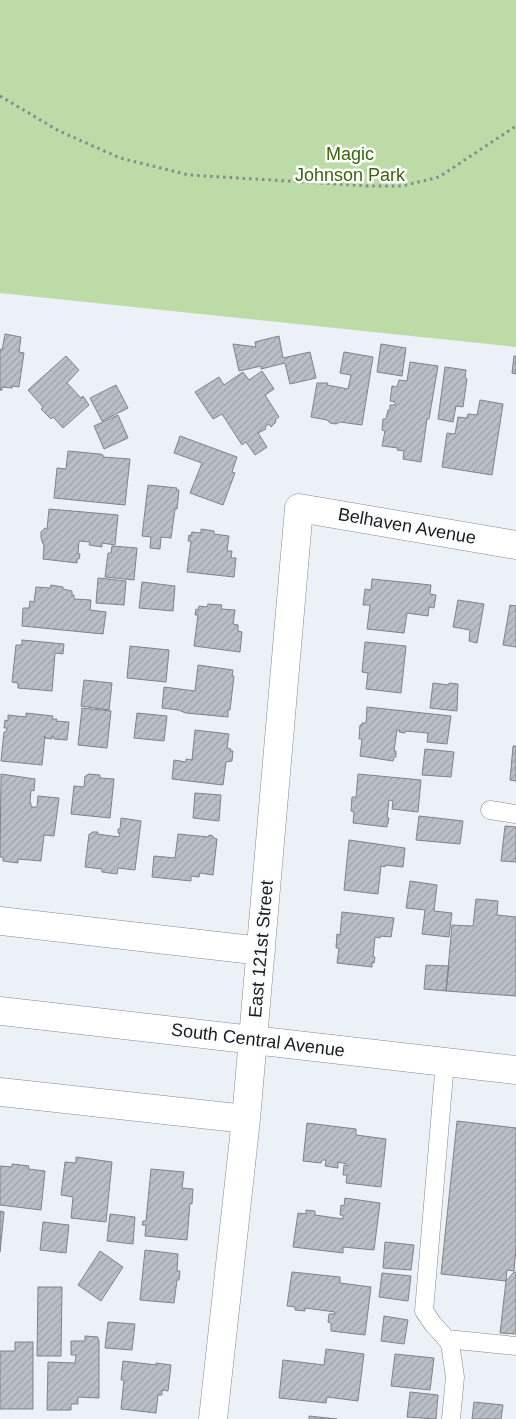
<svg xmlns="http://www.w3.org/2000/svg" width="516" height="1419" viewBox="0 0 516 1419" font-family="Arial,sans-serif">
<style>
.green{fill:#bcdba6}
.building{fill:url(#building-hatch);stroke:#7f8389}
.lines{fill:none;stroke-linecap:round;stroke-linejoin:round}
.service-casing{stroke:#868a90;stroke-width:19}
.minor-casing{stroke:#868a90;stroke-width:29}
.primary-casing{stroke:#868a90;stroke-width:29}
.path{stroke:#878a8e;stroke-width:3;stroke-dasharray:2.5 4;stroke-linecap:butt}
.service{stroke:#fff;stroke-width:18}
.minor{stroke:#fff;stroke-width:28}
.primary{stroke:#fff;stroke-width:28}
.labels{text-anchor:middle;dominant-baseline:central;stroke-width:5;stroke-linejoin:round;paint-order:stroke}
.park-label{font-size:18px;fill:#3c640a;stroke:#fcfdff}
.street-label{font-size:18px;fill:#1a1c1e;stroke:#fcfdff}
</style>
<defs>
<pattern id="building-hatch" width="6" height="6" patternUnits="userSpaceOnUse" patternTransform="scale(1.25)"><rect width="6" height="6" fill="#babec5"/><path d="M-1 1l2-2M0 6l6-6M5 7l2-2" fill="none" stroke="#9fa3a9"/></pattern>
</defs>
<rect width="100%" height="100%" fill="#ecf0f7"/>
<path class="green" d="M0,0H516V347L0,293Z"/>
<path class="building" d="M5,334L21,337L19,352L24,353L19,387L12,386V388L2,387V390H0V349L2,350Z
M279,336L283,358L310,352L316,378L290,384L285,363L261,369V366L239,371L233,344L256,347L255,342Z
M381,344L406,348L402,376L377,372Z
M344,352L373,357L362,425L340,422L336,424L330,423L327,420L311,417L317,383H328L327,385L348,389L351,375L340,373Z
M66,356L79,370L67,383L81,398L83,396L89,405L63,428L53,417L51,419L41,409L43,407L28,390Z
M514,356H516V374L512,373Z
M410,362L438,366L429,419H427L421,462L403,459L404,451L397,450L398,448L382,446L385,431L382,430L383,419H386L388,410H390V405H395V402L390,401L392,386L397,387L399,380L407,381Z
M445,367L466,370L465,378L467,379L463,407L456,406L453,422L438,419Z
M262,371L274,389L265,395L279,417L275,420L276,422L271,427L269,424L265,427L266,429L258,433L267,447L255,455L246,442L242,445L222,414L213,419L195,392L219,377L224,385L243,372L249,380Z
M116,385L128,408L102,421L90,398Z
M480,400L503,404L492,475L442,467L447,433L455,434L458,417L467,418L468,414L477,415Z
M118,415L128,438L104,449L94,426Z
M180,436L237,457L232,472L235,473L223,505L190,493L202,463L174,453Z
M68,451L100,454L103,455V457L130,459L125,505L54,498L57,468L66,469Z
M148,485L177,488L176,490H179L177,509H175L171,538L161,537L160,549L150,548L151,537L142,536Z
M49,509L118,515L115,545L102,543V547L89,545L90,542L79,541L78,554H80L79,559H77V563L43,559L44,544H43L41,538V532L45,528L47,529Z
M201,529L214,531V534L229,536L227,551H232L231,558H236L234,577L187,572L191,541H188L189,535L191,536L192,532L201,533Z
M112,546L137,548L134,580L105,577L108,553H111Z
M98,578L126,581L124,605L96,603Z
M372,579L431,585L430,594L436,595L434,608L429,607L428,616L407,613L404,633L367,629L370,605H363L365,589L371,590Z
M142,582L175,586L173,611L139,608Z
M51,585L63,587V589L72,591V595H74V599L91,600L90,610L106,612L103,634L22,626L23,608H29L30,601L34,602L36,587L50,588Z
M458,600L484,604L477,643L469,641L470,630L453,627Z
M208,604L222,605L221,609L235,610L233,624L238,625V631L242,632L240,652L194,646L198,615H195L196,609L198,610L199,606L207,607Z
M510,605L516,606V647L503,645Z
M22,640L64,644L63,654L55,653L52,691L18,688V683L12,682L16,645H22Z
M365,642L406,646L401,693L366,689L368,673L362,672Z
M130,646L169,650L166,682L127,678Z
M198,665L233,670L232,676H234L230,710H228V717L186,713L178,710L162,708L164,687L195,691Z
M84,680L112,683L109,710L81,706Z
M433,683L449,685V683L458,684L457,711L430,708Z
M367,707L451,716L447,744L427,742L428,733L405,731V733L399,732L400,730H397L394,751H396V757H394L393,761L360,756L362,739H359L360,725H362V723H366Z
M82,708L111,711L107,748L78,745Z
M26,713L53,716L52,719H57L56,721L69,722L67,740L54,739V737L52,736V739L45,738V736L42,765L1,761L4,732H6L7,728H4L5,720L8,721V715L26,717Z
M137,713L167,716L164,741L134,738Z
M195,730L229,734L227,748L231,749L230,751H233L232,761L226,762L223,785L172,779L174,760L186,762V759L192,760Z
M513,746H516V781L510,780Z
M425,749L454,752L451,777L422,775Z
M1,774L35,779L34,791L31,790L30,803H31V807H37L38,796L59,798L54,836L44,835L41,861L18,859V863L3,861V857H0Z
M88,774L100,775V778L114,779L110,818L71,814L74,786L84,787L85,776H87Z
M358,774L421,780L418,812L392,809L393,801L389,800L387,818H389L388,824H387V827L353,823L354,812L351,811L352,797H356Z
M195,793L221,795L219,821L193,818Z
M419,816L463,821L460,844L416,840Z
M121,818L141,821L135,870L118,868L117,874L102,872V869L85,867L89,834H91L92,832H98L97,834L119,837L120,833H118V829H120Z
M505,826L516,827V862L501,861Z
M178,834L209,837V835L213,836V838L217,839L213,875L200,873L199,877L191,876V881L152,877L154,856L175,858Z
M349,840L405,848L403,867L385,865V867L381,866L378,894L344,890Z
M410,881L437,885L434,911L452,913L449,937L422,934L425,910L406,908Z
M476,899L498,901L497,915L516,917V996L446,991L452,925L473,926Z
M342,912L394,918L391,937L380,936V938L375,937L373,957H375L374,963L372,962V967L337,963L339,948H336L337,934L340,935Z
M426,965L449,966L446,991L424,989Z
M457,1121L516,1128V1248L514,1271L507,1270L506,1281L441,1274Z
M307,1123L356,1129V1135L386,1139L381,1187L346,1183L347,1175H343L344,1165L347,1166V1164L338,1162V1168L325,1166L326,1160H322L321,1163L303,1161Z
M76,1157L112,1162L106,1222L71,1218L73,1197L61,1195L65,1162L76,1163Z
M12,1164L29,1166L28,1169L45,1171L41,1210L0,1205V1166L12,1167Z
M151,1169L184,1172L182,1188L193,1189L192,1204L190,1203L187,1240L145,1236L146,1225H142L143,1221H146Z
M345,1198L380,1203L374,1250L343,1247V1253L293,1247L298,1213L306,1214V1210L315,1211V1215L343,1219V1215H340L341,1205L344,1206Z
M0,1211L4,1212L0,1252Z
M110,1214L135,1217L133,1244L107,1241Z
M43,1222L69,1225L66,1253L40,1250Z
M385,1242L414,1245L411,1270L383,1268Z
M145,1250L178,1254L177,1271H180L179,1280H177L174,1303L140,1300Z
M100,1251L123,1267L101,1301L78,1285Z
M292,1272L340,1277V1283L371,1287L365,1335L331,1331V1323L328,1322L329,1314H335V1312L305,1308V1311L295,1310V1307L287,1306Z
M514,1272H516V1334L500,1333L506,1281Z
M382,1273L411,1276L408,1301L379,1297Z
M38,1287H62L61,1356H37Z
M384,1316L408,1320L404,1344L381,1341Z
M108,1322L135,1324L132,1350L105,1348Z
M85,1336L98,1337V1340H99V1398L78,1397V1404H71V1410H47L48,1362L75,1363L76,1355H71V1341H85Z
M15,1342H33V1409H0V1351H15Z
M326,1349L364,1354L358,1401L327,1397L326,1403L279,1398L283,1360L324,1365Z
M395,1354L434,1358L430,1390L391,1386Z
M123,1361L156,1365V1363L171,1365L168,1391L162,1390V1395H158L156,1413L121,1409L124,1380H121Z
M410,1392L438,1395L436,1419L407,1417Z
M474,1402L503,1405L501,1419H472Z
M309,1416L337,1419H309Z"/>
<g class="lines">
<defs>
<path id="service" d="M490,810L516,814
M445,1062L424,1311L433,1324L450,1343L455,1377L451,1419
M447,1339L516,1346"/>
<path id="minor" d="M0,921L261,951
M0,1092L246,1119
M213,1419L246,1119L299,508L516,545"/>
<path id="primary" d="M0,1011L516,1070"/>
</defs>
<use href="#service" class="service-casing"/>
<use href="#minor" class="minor-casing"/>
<use href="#primary" class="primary-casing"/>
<path class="path" d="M0,96L59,131L120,158L189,175L369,186H402L439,177L516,126"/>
<use href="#service" class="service"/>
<use href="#minor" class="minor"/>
<use href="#primary" class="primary"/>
</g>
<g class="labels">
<g class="park-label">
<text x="350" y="154">Magic<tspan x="350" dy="21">Johnson Park</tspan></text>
</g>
<g class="street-label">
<text transform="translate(407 526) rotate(10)">Belhaven Avenue</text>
<text transform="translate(261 949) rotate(-85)">East 121st Street</text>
<text transform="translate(258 1040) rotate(7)">South Central Avenue</text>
</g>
</g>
</svg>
